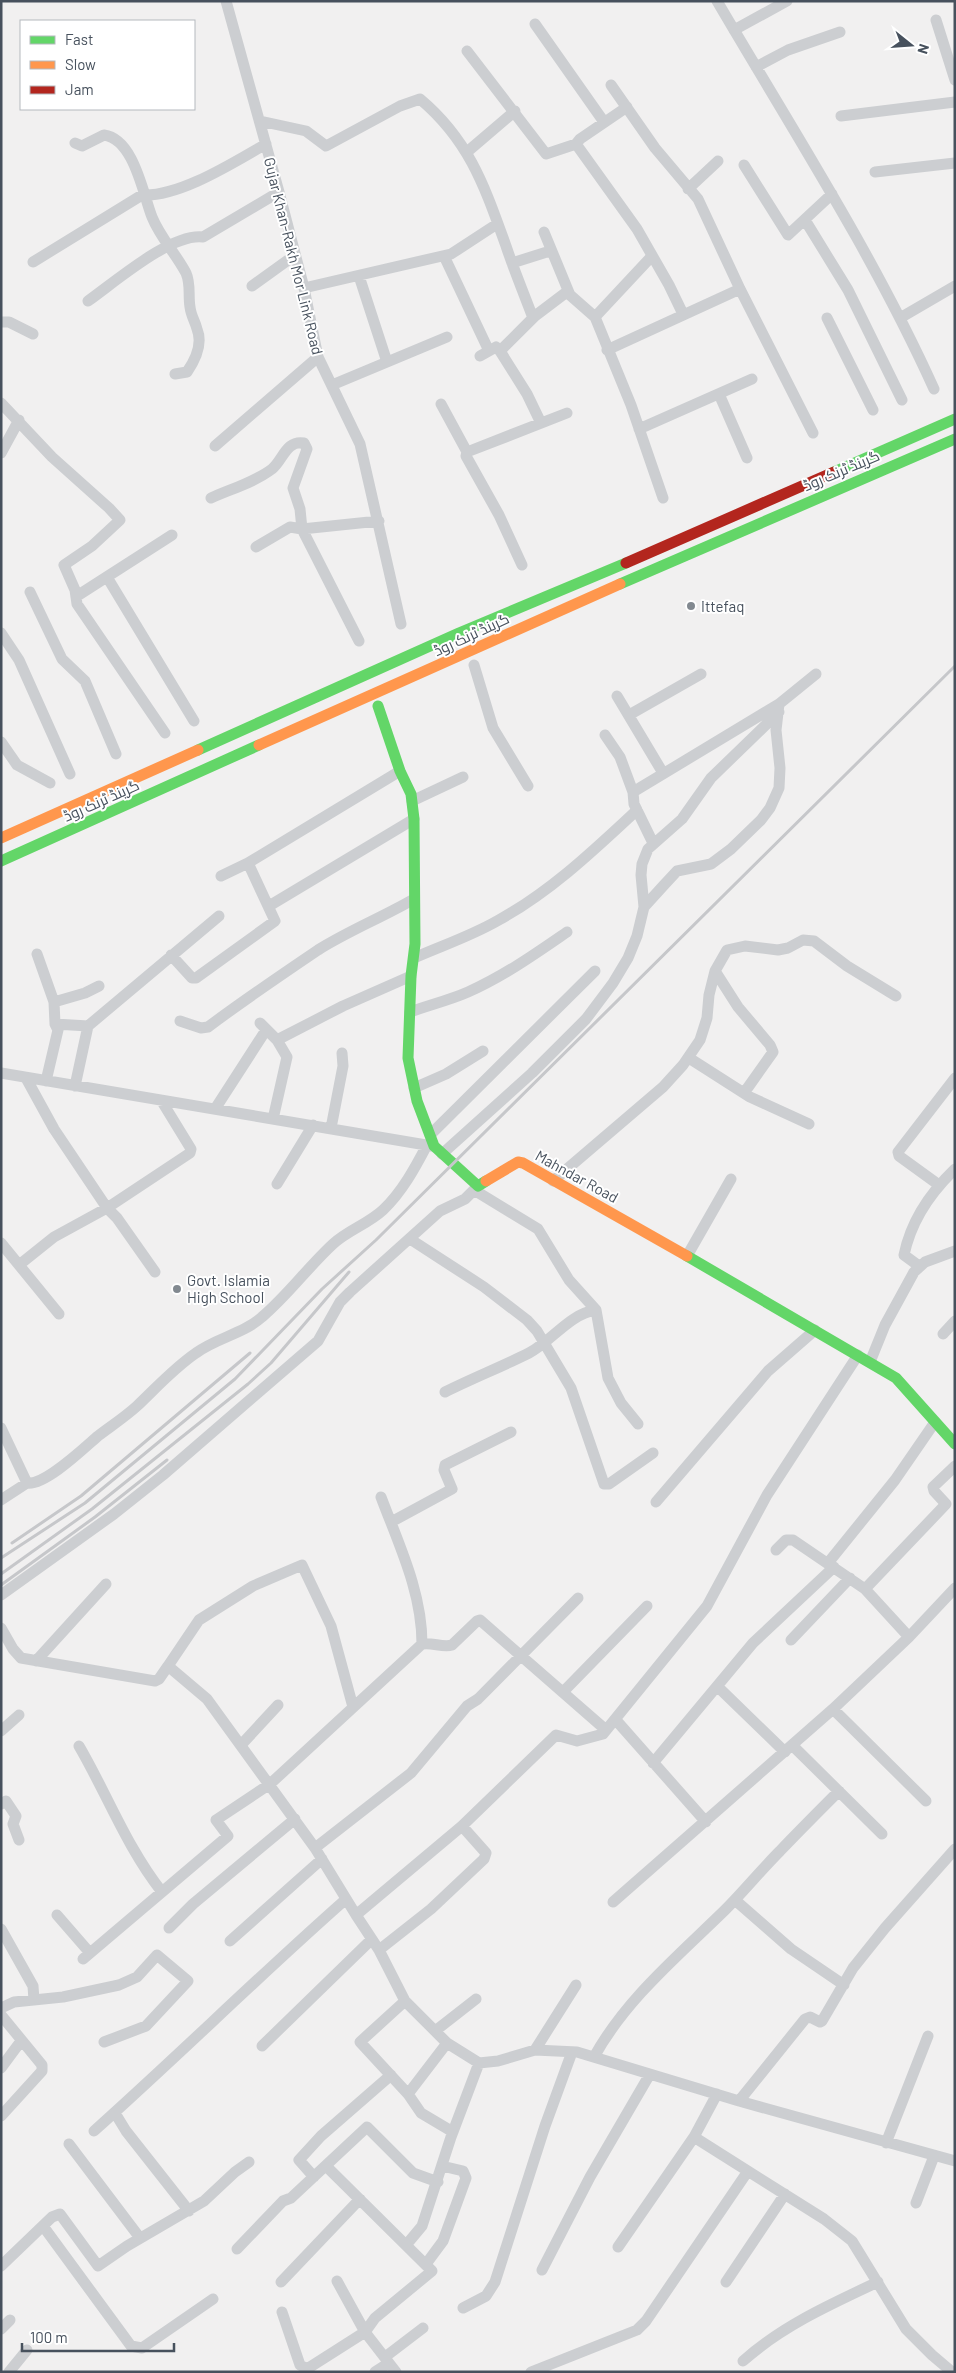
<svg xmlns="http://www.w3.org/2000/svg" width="956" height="2373" viewBox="0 0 956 2373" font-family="Barlow,Cairo,sans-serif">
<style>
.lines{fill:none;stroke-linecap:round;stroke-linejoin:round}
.street{stroke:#ccced1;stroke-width:11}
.fast{stroke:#63d668;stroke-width:11}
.slow{stroke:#ff974d;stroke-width:11}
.jam{stroke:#b3261e;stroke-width:11}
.rail{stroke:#c6c7ca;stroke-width:3}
.poi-dot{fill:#828990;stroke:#fff;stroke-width:2}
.labels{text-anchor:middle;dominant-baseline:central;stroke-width:4;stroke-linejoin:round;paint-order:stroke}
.street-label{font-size:15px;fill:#47515d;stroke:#fff}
.poi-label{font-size:15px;fill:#47515d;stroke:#fff;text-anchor:start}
</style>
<rect width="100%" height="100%" fill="#f1f0f0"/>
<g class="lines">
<path class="street" d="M226,1L279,192L304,288L318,357L360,444L401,624
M717,1C792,129 873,254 934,389
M936,20L955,80
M535,24L604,122
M734,30L787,1
M467,51L546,154L576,144
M756,67L788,50L840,32
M611,85L655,148L698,199L740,289L813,433
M627,107L580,139L576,144L637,229L669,285L683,314
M841,116L955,102
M260,121L306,131L326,146L400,106L420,99C470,141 485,188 506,246C514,270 524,294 533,318
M75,143L82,146L104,135C134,139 143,194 152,217C160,237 176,254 186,273C191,284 188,296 190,307C191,316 195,321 197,329C203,344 196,359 187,372L175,374
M467,152L515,111
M744,165L788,235L832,194
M875,172L955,163
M688,189L718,161
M805,220L848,290L902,400
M544,232L570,295L595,317
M444,256L489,351
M652,256L595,317L631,405L663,498
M33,262L142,195C180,197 234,162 266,144
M512,263L550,251
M359,276L387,362
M252,286L295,255
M304,288L451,254L497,224
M88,301C115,282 171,233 203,237L279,192
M827,318L873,410
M900,318L955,286
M1,322H9L33,334
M607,350L740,289
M500,351L535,316L568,291
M480,356L496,347L500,351L527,394L540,421
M332,385L447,337
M719,394L747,458
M1,403L52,457L109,508L120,520L92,546L64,565L75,590L77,604L165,733
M441,404L467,452
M639,429L752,379
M215,446L318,357
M1,453L19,420
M211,498C231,489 255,482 272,469C283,460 286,440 304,443L307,449L293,488L300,509L302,529L379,521
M256,547L290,527L302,529L359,641
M522,565L499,515L466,456L467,452L567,413
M107,577L194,721
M30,592L62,659L85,681L116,754
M77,596L172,535
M1,633L19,660L70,774
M474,665L493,728L528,786
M617,696L663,773
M629,715L701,674
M605,735L620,757L633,792L634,804L653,843
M1,742L17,765L50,783
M633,792L779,704
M412,801L463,777
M221,876L248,863L400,771
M269,906L414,819
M644,907L641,875L642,864L648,849L682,819L711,778L779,712
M37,954L54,1002L55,1024L58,1030L46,1081
M171,955L192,978H196L275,921L248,863
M414,958C441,946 471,936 497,921C550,892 593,851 637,810
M715,971L738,1007L770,1045L773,1052L744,1093
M54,1002L85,993L99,986
M410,1012C429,1005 450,1000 468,992C504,976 535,954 567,932
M180,1021L201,1028L208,1027C244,1000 281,975 318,950C348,931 383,917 414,899
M260,1023L277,1040L287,1057L273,1119
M55,1024L88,1026
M277,1040L343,1006L411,976
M689,1058L750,1097L809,1124
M1,1073L432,1146
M26,1078L54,1129L107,1208L117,1218L155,1272
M75,1086L88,1026L219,916
M414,1088L446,1074L483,1051
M215,1109L266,1030
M331,1128L343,1066L342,1053
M430,1135L595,971
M442,1154L532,1073L586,1019L613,983L628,958L637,936L644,907L664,885L677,871L711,864L731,849L761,820L770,808L779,788L780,768L776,730L779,704L816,674
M553,1181L663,1087L683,1065L700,1040L707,1018L709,995L715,971L727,950L745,946L778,950L788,948L803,940L814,941L847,966L896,996
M277,1184L313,1125
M939,1185L899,1156L898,1152L955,1078
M474,1190L538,1229L569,1280L596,1310L608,1378L621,1403L638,1424
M410,1239L484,1287L527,1320L537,1331L571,1388L604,1484H609L653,1453
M1,1243L59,1314
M687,1256L731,1179
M19,1265L54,1237L107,1208L190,1153L191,1149L161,1100
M919,1266L904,1255C911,1221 930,1193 955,1169
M943,1334L955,1321
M858,1355L767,1495L707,1606L603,1734L577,1741L556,1735L462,1826L356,1915L379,1950L405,2001L447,2043L479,2063L498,2061L535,2050L577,2052L739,2101L955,2161
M870,1362L885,1325L914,1272L925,1262L955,1251
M445,1392C473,1378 501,1367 529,1353C552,1341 569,1314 596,1310
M1,1428L27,1483L1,1500
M27,1483C45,1486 84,1448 98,1436C111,1426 125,1417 137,1406C156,1388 174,1368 196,1353C216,1338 243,1334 262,1317C288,1295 308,1267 333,1244C348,1230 368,1224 383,1210C402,1192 415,1168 427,1145
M381,1497C399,1545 422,1592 422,1644
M656,1502L768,1371L815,1330
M391,1522L452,1489L444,1470L445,1465L511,1432
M776,1550L786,1540H793L865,1589L909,1637
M828,1563L895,1480L935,1422
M865,1589L946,1504L934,1491L933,1487L955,1466
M1,1595L114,1514L163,1475L318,1341L340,1302L350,1292L440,1211L465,1199L478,1186
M1,1628L13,1649L21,1658L155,1681L159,1679L168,1666L207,1699L315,1848L356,1915
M791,1640L850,1578
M36,1661L106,1584
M168,1666L199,1620L253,1586L302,1565L331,1626L353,1707
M717,1686L785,1752
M563,1692L647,1606
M833,1709L926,1801
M615,1719L706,1822
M1,1731L19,1715
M241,1745L278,1705
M792,1745L882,1834
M79,1746C107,1794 127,1848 162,1892
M653,1763L753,1643L834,1567
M1,1804L6,1801L16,1816L13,1824L19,1840
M315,1848L411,1773L467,1706L478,1699L578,1598
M735,1900L791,1949L844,1985
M613,1902L833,1709L909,1637L955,1588
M57,1915L90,1953
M169,1928L193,1904L295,1819
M1,1929L33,1986L34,2000
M230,1941L322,1859
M379,1950L431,1909L484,1859L486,1853L462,1826
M83,1959L228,1836L216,1820L270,1784L422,1644C432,1642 443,1648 452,1645L477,1621L480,1620L606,1730
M405,2001L360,2042L408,2094L421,2113L453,2132
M1,2008L14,2002L63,1997L119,1985L137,1977L157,1955L188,1981L146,2026L104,2042
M1,2015L42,2065V2071L1,2116
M435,2031L476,1999
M262,2046L371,1940
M535,2050L576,1985
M594,2057C626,1999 678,1956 725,1910C744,1891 761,1870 780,1851C799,1831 819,1811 839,1791
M1,2068L21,2041
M408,2094L447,2043
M739,2101L805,2019L810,2017L820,2022L822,2021L853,1968L885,1928L955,1849
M115,2113L126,2131L189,2211
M94,2131C179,2055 260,1975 345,1900
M694,2137L824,2219L852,2241L906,2329L932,2355L952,2372
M886,2143L928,2036
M69,2144L140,2238
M326,2166L432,2271L375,2318L365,2332L396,2372
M314,2177L299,2160L321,2136L391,2075
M916,2203L934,2156
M43,2226L131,2346L142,2348L213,2299
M407,2244L422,2226L451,2137L479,2063
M618,2247L694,2137L717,2094
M237,2249L283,2201L291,2198L367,2127L413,2173L438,2182
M426,2264L443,2241L466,2178L463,2171L442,2166
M1,2266L52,2217L60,2214L98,2266L127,2246L204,2201L235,2172L249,2162
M542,2270L590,2177L650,2074
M281,2282L360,2199
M726,2282L785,2194
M463,2308L486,2296L495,2282L545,2126L572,2052
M282,2312L300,2365L307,2369L365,2332L337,2281
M1,2329L10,2320
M385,2357L423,2328
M743,2361C782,2326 831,2304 878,2282
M9,2372L27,2350
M375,2372L389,2363
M531,2372L637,2330L646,2321L748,2171"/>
<path class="fast" d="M834,472L955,419
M620,584L955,439
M378,706L400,771L411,794L414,819L415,944L411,976L408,1058L417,1101L434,1146L478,1186L486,1181
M198,750L459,633L626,563
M1,861L259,745
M687,1256L896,1378L955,1444"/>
<path class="slow" d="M259,745L620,584
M1,838L198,750
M486,1181L518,1162L523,1163L687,1256"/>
<path class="jam" d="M626,563L834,472"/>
<path class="rail" d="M12,1543L81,1496L250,1353
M1,1558L85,1503L235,1379L322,1289L376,1240L955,666
M1,1574L92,1509L248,1384L271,1363L349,1272
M1,1585L95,1517L167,1460"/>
</g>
<g class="poi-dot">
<circle cx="691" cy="606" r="5"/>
<circle cx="177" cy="1289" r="5"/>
</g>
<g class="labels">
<g class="street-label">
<text transform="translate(294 256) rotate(76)">Gujar Khan-Rakh Mor Link Road</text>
<text transform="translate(841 470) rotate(-23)">گرینڈ ٹرنک روڈ</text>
<text transform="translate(471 634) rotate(-25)">گرینڈ ٹرنک روڈ</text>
<text transform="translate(101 800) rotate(-24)">گرینڈ ٹرنک روڈ</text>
<text transform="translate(577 1176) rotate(29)">Mahndar Road</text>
</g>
<g class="poi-label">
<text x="701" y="606">Ittefaq</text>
<text x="187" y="1280">Govt. Islamia<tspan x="187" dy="17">High School</tspan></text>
</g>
</g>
<rect width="956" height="2373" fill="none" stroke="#47515d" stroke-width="5"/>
<rect x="20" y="20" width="175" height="90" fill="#ffffff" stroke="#b5b9be"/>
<rect x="30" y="36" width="25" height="8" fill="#63d668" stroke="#b5b9be"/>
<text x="65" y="45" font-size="15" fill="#47515d">Fast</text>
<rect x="30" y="61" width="25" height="8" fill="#ff974d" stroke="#b5b9be"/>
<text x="65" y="70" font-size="15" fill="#47515d">Slow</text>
<rect x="30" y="86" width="25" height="8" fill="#b3261e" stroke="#b5b9be"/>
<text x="65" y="95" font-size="15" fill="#47515d">Jam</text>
<g transform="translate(911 45) rotate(107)" stroke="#ffffff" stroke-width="4" paint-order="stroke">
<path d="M0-4L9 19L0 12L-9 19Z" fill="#47515d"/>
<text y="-8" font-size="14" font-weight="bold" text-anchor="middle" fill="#47515d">N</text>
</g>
<path d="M22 2343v8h152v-8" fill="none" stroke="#47515d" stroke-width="2.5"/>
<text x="30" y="2343" font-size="15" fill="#47515d" stroke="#ffffff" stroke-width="4" paint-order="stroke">100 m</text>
</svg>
